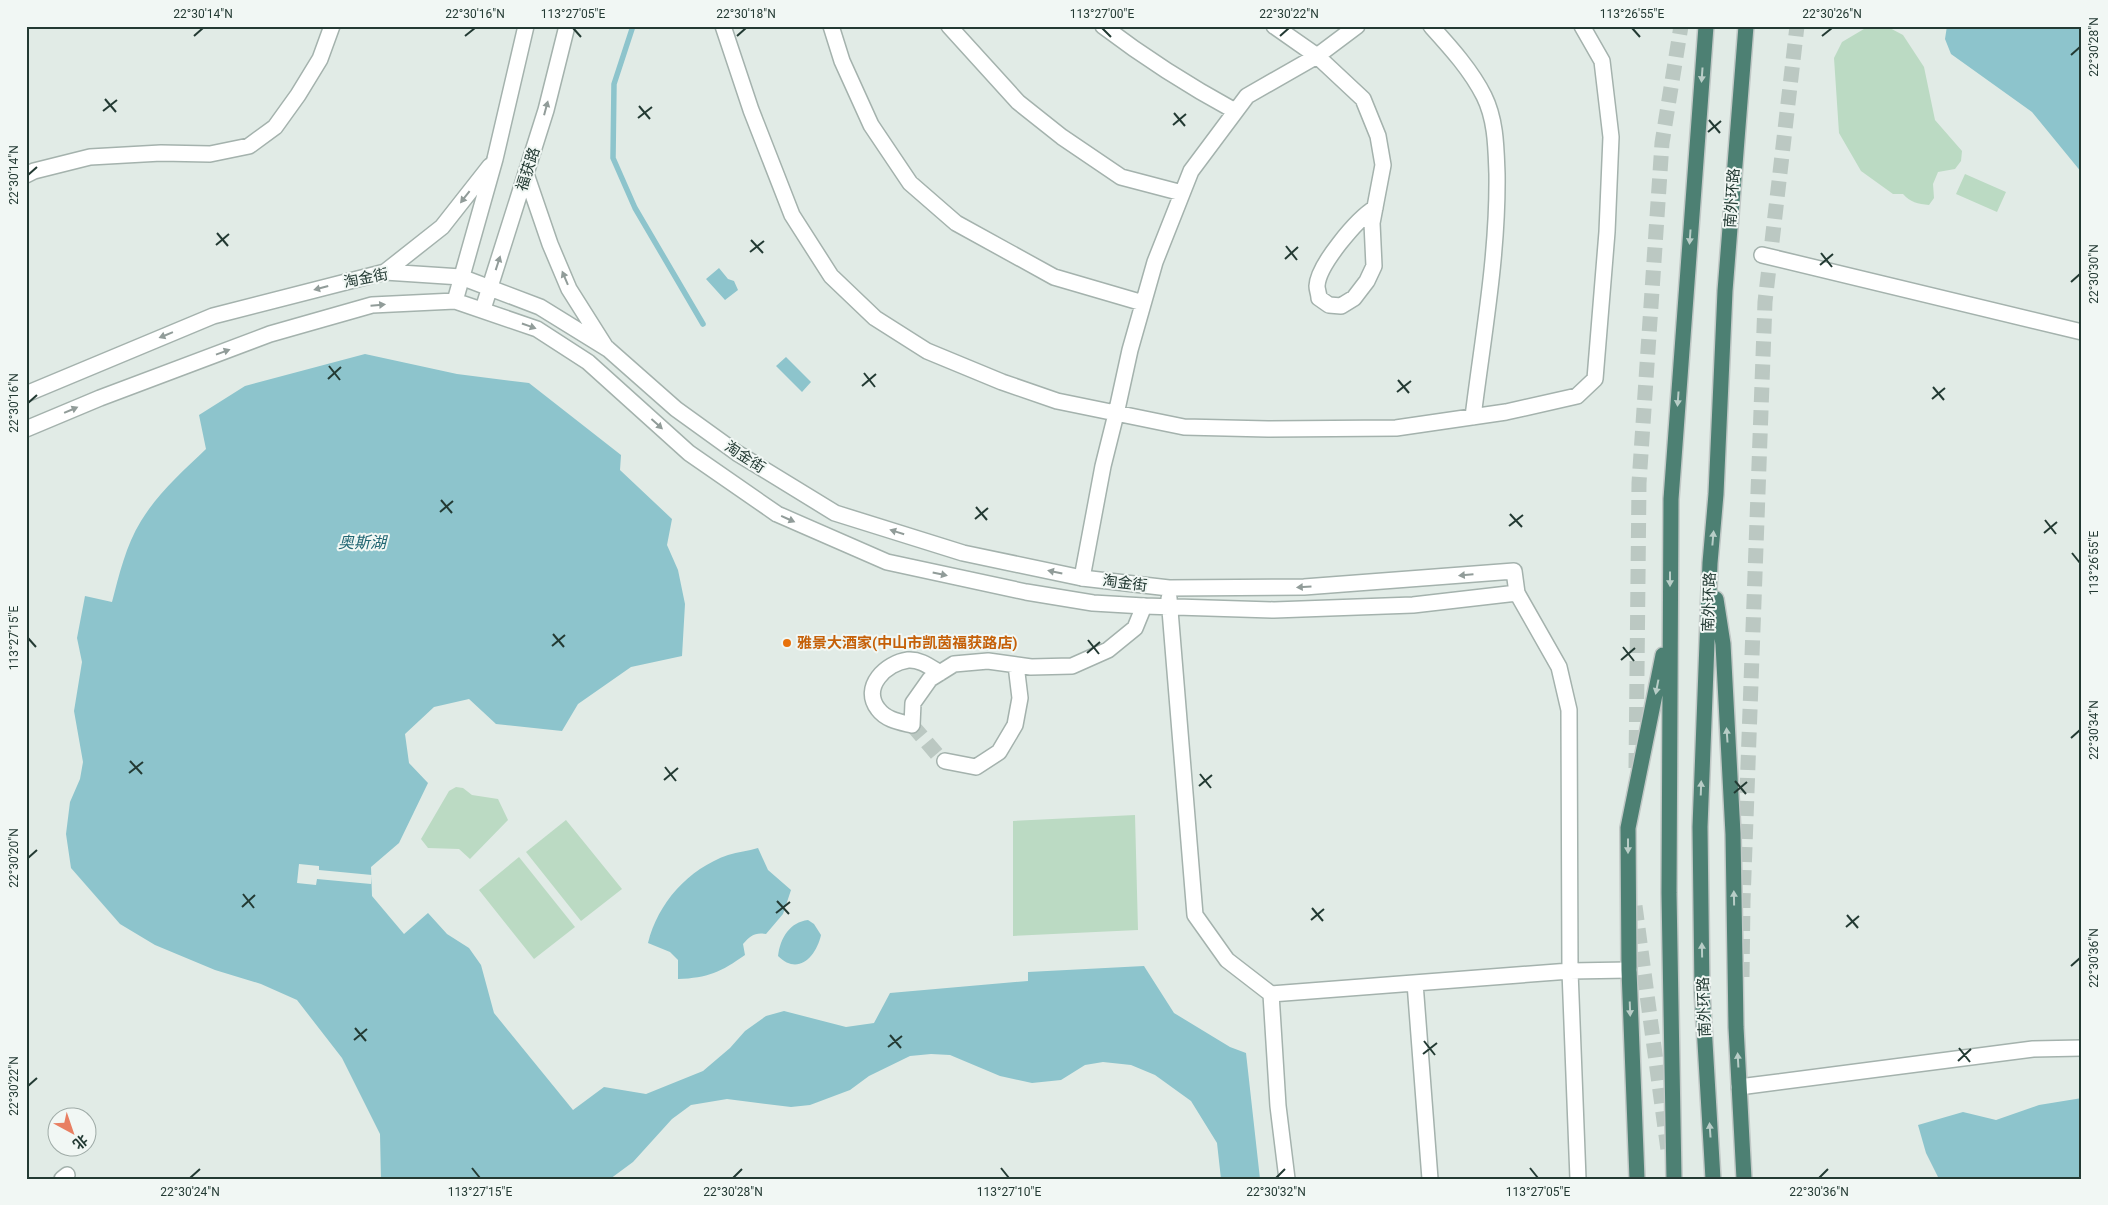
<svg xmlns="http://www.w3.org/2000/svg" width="2108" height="1205" viewBox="0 0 2108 1205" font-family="Roboto,'Noto Sans SC',sans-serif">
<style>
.green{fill:#bbdac3}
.water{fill:#8dc4cc}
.pier{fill:#e1ebe6}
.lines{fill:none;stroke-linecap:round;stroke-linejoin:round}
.stream{stroke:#8dc4cc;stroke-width:5.5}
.minor-tunnel{stroke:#bbc8c2;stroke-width:15;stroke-dasharray:15 8;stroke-linecap:butt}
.motorway-tunnel{stroke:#bbc8c2;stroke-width:15;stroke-dasharray:15 8;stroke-linecap:butt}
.minor-casing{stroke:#a4b2ad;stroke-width:18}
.tertiary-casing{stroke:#a4b2ad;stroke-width:18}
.trunk-casing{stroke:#c1c8c6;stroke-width:18}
.minor{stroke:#fff;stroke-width:15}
.tertiary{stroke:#fff;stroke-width:15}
.trunk{stroke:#4d8073;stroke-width:15}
.oneway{fill:#b8cdc7}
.oneway2{fill:#919c99}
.ticks{fill:none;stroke:#233a33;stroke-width:2}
.food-dot{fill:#e8710a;stroke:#f1f7f4;stroke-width:2}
.labels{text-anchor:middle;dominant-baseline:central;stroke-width:4;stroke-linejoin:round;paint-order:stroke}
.street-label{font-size:15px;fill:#233a33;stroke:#f1f7f4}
.food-label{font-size:15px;font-weight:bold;fill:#c56008;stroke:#f1f7f4;text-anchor:start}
.water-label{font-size:16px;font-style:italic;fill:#216672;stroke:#f1f7f4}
.neatline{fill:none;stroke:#233a33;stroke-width:2}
.ticks-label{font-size:12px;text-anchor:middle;fill:#233a33}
</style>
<rect width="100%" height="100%" fill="#e1ebe6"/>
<path class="green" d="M1869,26H1886L1903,35L1924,67L1935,120L1962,151L1961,161L1955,169L1938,172L1933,184L1934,198L1929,205C1918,204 1910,202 1903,194H1893L1861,171L1839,133L1834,58L1842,42Z
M1965,174L2006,192L1997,212L1956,194Z
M456,787L463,788L472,795L498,799L508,820L470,859L459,849L428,848L421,839L449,791Z
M1135,815L1138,930L1013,936V821Z
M566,820L622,889L581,921L526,852Z
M519,857L575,927L534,959L479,890Z"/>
<path class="water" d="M1947,26H2082V173L2032,112L1951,54L1945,39Z
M719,268L728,279L734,281L738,290L725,300L706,279Z
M365,354L457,374L529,383L621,455L620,470L672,519L667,545L678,570L685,604L682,656L631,667L578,704L562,731L496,724L469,699L434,707L405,734L409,763L428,783L399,843L371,867L372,896L404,934L428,913L447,934L469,948L481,965L494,1013L573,1110L604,1087L646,1094L703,1071L730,1048L745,1031L766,1016L784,1011L846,1027L874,1023L890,993L1028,981V972L1144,966L1174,1013L1230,1047L1246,1053L1260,1179H1221L1217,1143L1191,1101L1155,1075L1131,1065L1103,1062L1085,1065L1061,1080L1032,1083L1000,1076L950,1055L931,1054L910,1056L869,1076L850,1090L810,1105L791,1107L727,1099L691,1105L672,1119L633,1162L610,1179H381L380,1134L342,1058L297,1000L261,984L215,970L155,945L120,924L71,868L66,834L70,802L80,779L83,762L74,711L82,662L77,638L85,596L112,602C119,575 126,545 141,521C158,493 182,472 206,449L199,415L245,386Z
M786,357L811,382L802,392L776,366Z
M758,848L768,870L791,890L783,914L766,934C755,932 750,936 743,944L745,955C721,972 708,978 678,979V960L670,952L648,943C658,903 688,869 728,855C738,852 748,851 758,848Z
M808,920L814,924L821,935C816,957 798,976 778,956C780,938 790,922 808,920Z
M2082,1098V1179L1996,1177L1939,1179L1926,1153L1918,1125L1963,1112L1996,1120L2039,1105Z"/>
<path class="pier" d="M299,864L319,866V870L372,875L371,884L317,879L316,885L297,883Z"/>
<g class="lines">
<path class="stream" d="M633,26L614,84L613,158L635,208L703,324"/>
<path class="minor-tunnel" d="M912,725L941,759L945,761"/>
<path class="motorway-tunnel" d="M1636,768L1639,483L1662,143L1681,26
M1635,906L1668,1150
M1742,977L1743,901L1765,302L1797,26"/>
<defs>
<path id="minor" d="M723,26L751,110L792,215L831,276L875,318L927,351L1002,382L1057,401L1184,427L1268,429L1396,428L1506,412L1577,396L1595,379L1607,232L1611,137L1602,61L1582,26
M831,26L842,61L871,125L910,183L956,223L1054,277L1143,303
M949,26L1018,102L1062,137L1121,177L1182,193
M1103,26C1145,58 1189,86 1235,111
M1274,26L1317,56L1363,99L1378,136L1383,165L1372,223L1374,266L1367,281L1354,298L1341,306L1329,305L1319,298C1319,294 1317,290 1317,286C1318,265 1357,219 1375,208
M1431,26C1450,47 1471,70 1484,96C1496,120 1496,148 1497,174C1498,256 1483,336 1473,417
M26,175L34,171L90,157L161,153L210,154L249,146L275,127L298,95L320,59L332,26
M1762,255L2082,332
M1082,578L1103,466L1116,414L1130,350L1155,262L1191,171L1247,96L1317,56L1357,26
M940,673C930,667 920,659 908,660C886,663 861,687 878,709C886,720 900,722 912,725L913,703L930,679L954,664L988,661L1031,667L1072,666L1108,650L1135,628L1144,606
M945,761L976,767L999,752L1015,725L1020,698L1016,665
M1739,1087L2033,1049L2082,1048
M62,1179L67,1175"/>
<path id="tertiary" d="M526,174L550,244L569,289L605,346
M385,272L442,227L490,166
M455,301L495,159L526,26
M483,309L546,110L567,26
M26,394L213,316L385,272L461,277L540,307L608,349L676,409L737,453L835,513L963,553L1082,578L1169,588L1304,587L1514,571L1517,593L1559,667L1569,710L1570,971L1578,1179
M26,429L100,398L270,334L372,305L455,301L537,329L588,362L689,453L777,514L887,562L1026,592L1093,603L1144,606L1274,610L1413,605L1517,593
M1169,598L1195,915L1227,960L1271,994
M1415,983L1430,1179
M1287,1179L1278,1106L1271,994L1570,971L1629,970"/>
<path id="trunk" d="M1716,599L1723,644L1733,834L1736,1027L1744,1179
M1637,1179L1629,970L1628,828L1663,655
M1674,1179L1669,893L1671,499L1706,26
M1713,1179L1702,991L1700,827L1710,563L1716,494L1725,291L1746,26"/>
</defs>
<use href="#minor" class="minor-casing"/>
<use href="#tertiary" class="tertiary-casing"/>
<use href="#trunk" class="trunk-casing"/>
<use href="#minor" class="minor"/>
<use href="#tertiary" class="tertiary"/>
<use href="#trunk" class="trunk"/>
</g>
<defs><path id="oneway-solid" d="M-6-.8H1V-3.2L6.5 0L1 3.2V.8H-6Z" transform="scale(1.25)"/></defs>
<g class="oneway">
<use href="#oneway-solid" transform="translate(1702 75) rotate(94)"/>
<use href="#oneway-solid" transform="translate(1690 237) rotate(94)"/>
<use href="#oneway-solid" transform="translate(1678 399) rotate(94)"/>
<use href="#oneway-solid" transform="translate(1713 538) rotate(-85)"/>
<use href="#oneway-solid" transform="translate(1670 579) rotate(90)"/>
<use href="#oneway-solid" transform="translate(1657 687) rotate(101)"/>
<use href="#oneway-solid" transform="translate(1727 735) rotate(-94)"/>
<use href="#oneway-solid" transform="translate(1701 788) rotate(-88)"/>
<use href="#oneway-solid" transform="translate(1628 846) rotate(90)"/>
<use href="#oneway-solid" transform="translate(1734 898) rotate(-91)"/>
<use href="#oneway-solid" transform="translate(1702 950) rotate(-91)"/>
<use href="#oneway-solid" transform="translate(1630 1009) rotate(88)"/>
<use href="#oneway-solid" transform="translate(1738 1060) rotate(-93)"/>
<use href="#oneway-solid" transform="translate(1710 1130) rotate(-94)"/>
</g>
<g class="oneway2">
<use href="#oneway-solid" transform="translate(546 108) rotate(-75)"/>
<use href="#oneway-solid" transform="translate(465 197) rotate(128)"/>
<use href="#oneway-solid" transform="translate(498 263) rotate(-72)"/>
<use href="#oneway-solid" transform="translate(565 278) rotate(-113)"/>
<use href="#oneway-solid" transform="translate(321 288) rotate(165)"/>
<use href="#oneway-solid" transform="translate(378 305) rotate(-5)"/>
<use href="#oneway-solid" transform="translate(529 326) rotate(19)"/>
<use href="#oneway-solid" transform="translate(166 335) rotate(158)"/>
<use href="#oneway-solid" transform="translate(223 352) rotate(-20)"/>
<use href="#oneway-solid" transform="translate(71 410) rotate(-23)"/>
<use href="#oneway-solid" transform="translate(657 424) rotate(42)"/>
<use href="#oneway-solid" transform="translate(788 519) rotate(24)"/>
<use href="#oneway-solid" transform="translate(897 532) rotate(-163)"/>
<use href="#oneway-solid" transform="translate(1055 572) rotate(-168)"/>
<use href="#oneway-solid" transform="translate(940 574) rotate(12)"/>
<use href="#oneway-solid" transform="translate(1466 575) rotate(175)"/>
<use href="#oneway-solid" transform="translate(1304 587) rotate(177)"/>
</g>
<path class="ticks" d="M573,28L581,37M1102,28L1111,37M1632,28L1640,37M194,36L203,28M465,36L475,28M737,36L746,28M1280,36L1289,28M1822,36L1832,28M2071,55L2080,47M105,99L116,112M639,106L650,119M103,111L117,100M1174,113L1185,126M638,118L652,107M1709,120L1720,133M1173,125L1186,114M1708,132L1721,121M28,175L37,167M217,233L228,246M751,240L763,253M216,245L229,234M1286,246L1297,260M750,252L764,241M1821,253L1832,267M1285,259L1298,247M1820,265L1833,254M2071,282L2080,274M329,366L340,380M864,373L875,387M328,379L341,367M1398,380L1409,393M862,386L876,374M1933,387L1944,400M1397,392L1411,381M1932,399L1945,388M28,403L37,395M441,500L452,513M976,507L987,520M440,512L453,501M1510,514L1522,527M975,519L988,508M2045,520L2056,534M1509,526L1523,515M2044,533L2057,522M2072,553L2080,563M553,634L564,647M28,638L36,647M1088,640L1099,654M552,646L565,635M1623,647L1634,661M1087,653L1100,642M1621,660L1635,648M2071,738L2080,730M130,761L142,774M665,767L676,781M129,773L143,762M1200,774L1211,788M664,780L678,768M1735,781L1746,794M1199,786L1212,775M1734,793L1747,782M28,858L37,850M243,894L254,908M777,901L789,914M242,907L255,895M1312,908L1323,921M776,913L790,902M1847,915L1858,928M1311,920L1324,909M1846,927L1859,916M2071,966L2080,958M355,1028L366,1041M890,1035L901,1048M354,1040L367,1029M1424,1041L1435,1055M888,1047L902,1036M1959,1048L1970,1062M1423,1054L1437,1043M1958,1061L1971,1049M28,1086L37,1078M472,1168L480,1178M1001,1168L1009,1178M1530,1168L1538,1178M190,1178L200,1169M733,1178L742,1169M1276,1178L1285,1169M1819,1178L1828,1169"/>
<circle class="food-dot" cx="787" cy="643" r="5"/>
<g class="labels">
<g class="street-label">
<text transform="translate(528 169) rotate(-72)">福获路</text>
<text transform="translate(1732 198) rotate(-86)">南外环路</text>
<text transform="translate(366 278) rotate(-11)">淘金街</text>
<text transform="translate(745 457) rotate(33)">淘金街</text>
<text transform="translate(1125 583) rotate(7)">淘金街</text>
<text transform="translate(1709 602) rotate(-88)">南外环路</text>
<text transform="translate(1704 1007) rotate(-92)">南外环路</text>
</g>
<g class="food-label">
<text x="797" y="643">雅景大酒家(中山市凯茵福获路店)</text>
</g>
<g class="water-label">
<text x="362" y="542">奥斯湖</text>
</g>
</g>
<rect width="2108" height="1205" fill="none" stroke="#f1f7f4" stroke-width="55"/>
<g transform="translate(72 1132) rotate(140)"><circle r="24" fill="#f1f7f4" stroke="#9faba7"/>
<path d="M0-4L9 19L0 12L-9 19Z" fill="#e87f62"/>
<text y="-8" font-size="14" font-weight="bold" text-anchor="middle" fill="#233a33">北</text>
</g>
<rect x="28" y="28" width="2052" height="1150" class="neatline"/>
<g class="ticks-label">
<text x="203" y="18">22°30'14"N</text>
<text x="475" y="18">22°30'16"N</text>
<text x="573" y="18">113°27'05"E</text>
<text x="746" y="18">22°30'18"N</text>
<text x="1102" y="18">113°27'00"E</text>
<text x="1289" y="18">22°30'22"N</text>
<text x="1632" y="18">113°26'55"E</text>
<text x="1832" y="18">22°30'26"N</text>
<text transform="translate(2094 47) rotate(-90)" y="4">22°30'28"N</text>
<text transform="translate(14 175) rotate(-90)" y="4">22°30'14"N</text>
<text transform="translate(2094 274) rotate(-90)" y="4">22°30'30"N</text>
<text transform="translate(14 403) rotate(-90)" y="4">22°30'16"N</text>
<text transform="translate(2094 563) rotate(-90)" y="4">113°26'55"E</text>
<text transform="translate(14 638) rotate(-90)" y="4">113°27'15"E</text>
<text transform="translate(2094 730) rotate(-90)" y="4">22°30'34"N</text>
<text transform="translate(14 858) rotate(-90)" y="4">22°30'20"N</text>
<text transform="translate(2094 958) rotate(-90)" y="4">22°30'36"N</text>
<text transform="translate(14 1086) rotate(-90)" y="4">22°30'22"N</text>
<text x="190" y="1196">22°30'24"N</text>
<text x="480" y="1196">113°27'15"E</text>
<text x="733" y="1196">22°30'28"N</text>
<text x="1009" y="1196">113°27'10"E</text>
<text x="1276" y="1196">22°30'32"N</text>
<text x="1538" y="1196">113°27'05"E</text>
<text x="1819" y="1196">22°30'36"N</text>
</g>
</svg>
